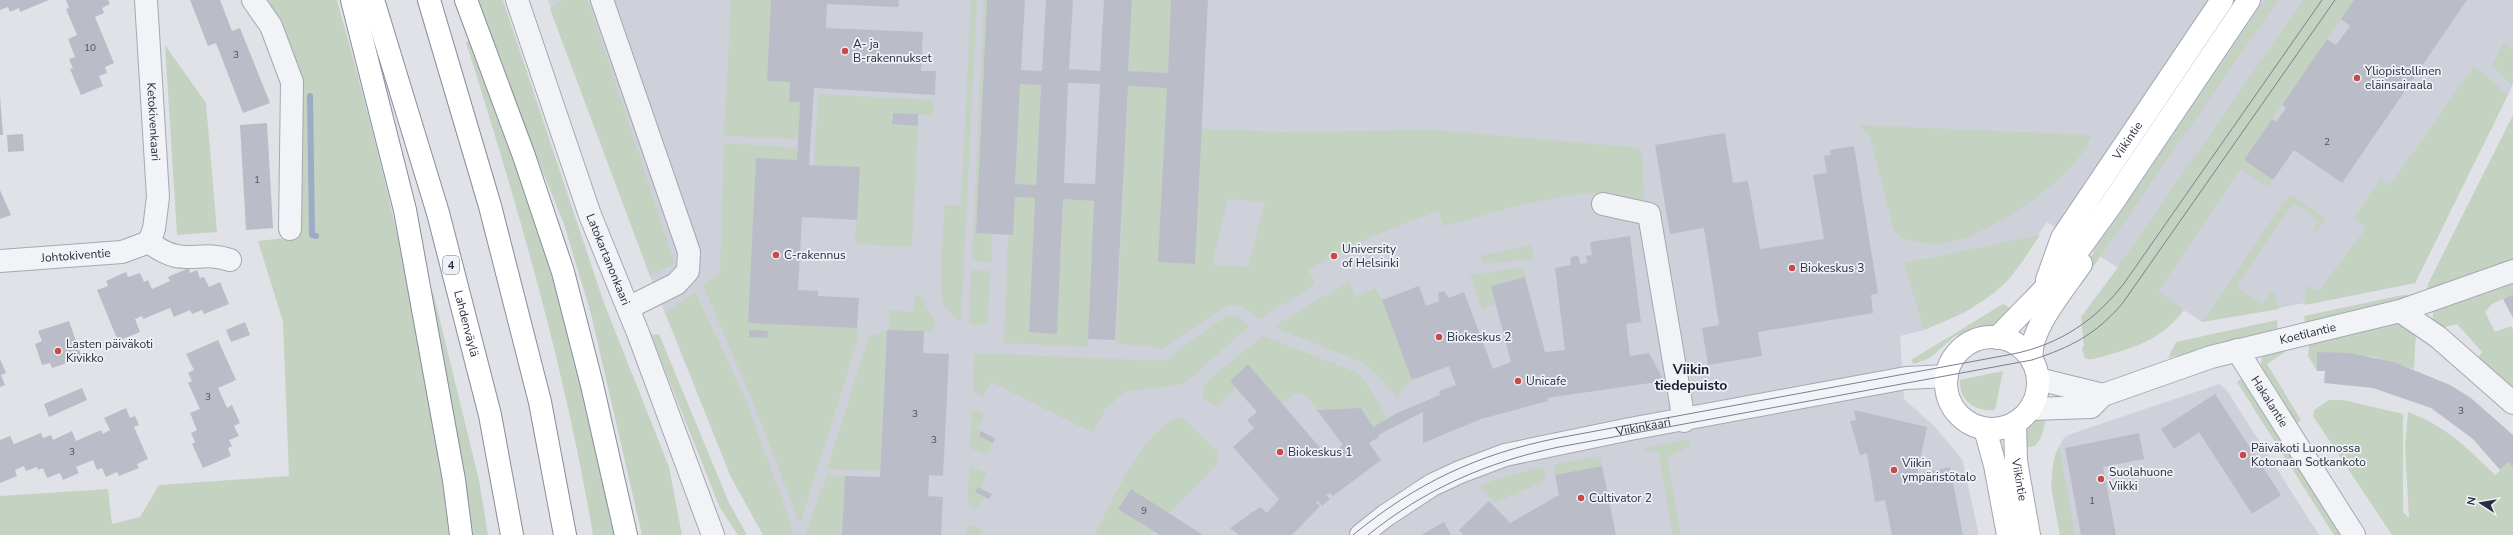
<svg xmlns="http://www.w3.org/2000/svg" width="2513" height="535" viewBox="0 0 2513 535" font-family="'Nunito Sans',sans-serif">
<style>
.built{fill:#ced1da}
.green{fill:#c3d2c1;fill-rule:evenodd}
.lines{fill:none;stroke-linecap:round;stroke-linejoin:round}
.stream{stroke:#9cabc7;stroke-width:6}
.building{fill:#babdc8;fill-rule:evenodd}
.minor-casing{stroke:#a5a8b2;stroke-width:24}
.major-casing{stroke:#a0a5b3;stroke-width:24}
.highway-casing{stroke:#888d9e;stroke-width:24}
.minor{stroke:#f2f3f7;stroke-width:22}
.major{stroke:#fff;stroke-width:22}
.highway{stroke:#fff;stroke-width:22}
.tram{stroke:#7a7f91;stroke-width:1}
.poi-dot{fill:#c84a4a;stroke:#eff1f6;stroke-width:1.5}
.labels{text-anchor:middle;dominant-baseline:central;stroke-width:3.5;stroke-linejoin:round;paint-order:stroke}
.number-label{font-size:10px;fill:#4d5261}
.shield{fill:#eff1f6;stroke:#646876;stroke-width:1}
.shield-label{font-size:11px;font-weight:bold;fill:#292e3f}
.poi-label{font-size:12px;fill:#292e3f;stroke:#eff1f6;text-anchor:start}
.street-label{font-size:12px;fill:#292e3f;stroke:#eff1f6}
.quarter-label{font-size:14px;font-weight:bold;fill:#1b1f30;stroke:#eff1f6}
</style>
<rect width="100%" height="100%" fill="#e0e2e8"/>
<path class="built" d="M548,0H2513V84L2415,283L2202,322L2047,222L2008,279L1988,297L1964,313L1924,330L1900,336L1904,399L1934,426L1962,459L1979,535H763L730,475L650,276Z
M2219,384L2226,389L2319,535H2060L2051,487L2054,459L2063,439L2068,435Z"/>
<path class="green" d="M268,0H337C376,139 411,279 434,421C440,459 444,497 449,535H0V496L108,489L112,524L140,517L159,485L289,476L283,322L258,241L295,237L276,16Z
M473,0H503L604,303L669,467L682,535H642L591,314L564,224Z
M562,0H588L675,264L650,276L550,9Z
M731,0H771L767,81L790,82L789,101L800,102L798,139L724,136Z
M971,0H977L961,321C954,317 949,313 945,306C936,290 944,226 945,205H961Z
M984,0H987L976,233L992,234L991,262L974,261L972,259Z
M1132,0H1171L1168,73L1128,71Z
M2265,0H2278L2093,267L2063,307L2059,304Z
M2303,0H2354L2244,160L2273,180L2268,187L2241,169L2158,291L2184,310C2165,335 2142,346 2111,354C2104,356 2095,360 2087,359L2084,357L2082,348L2084,346L2081,317L2113,274Z
M469,41L563,296L617,535H593C565,367 517,204 466,42Z
M2504,42L2513,50L2512,86L2492,65Z
M165,45L206,103L217,232L177,235Z
M2474,66L2508,95L2415,283L2305,305L2306,285L2318,292L2366,228L2353,219L2380,179L2390,185Z
M1020,84L1041,85L1036,185L1015,184Z
M1128,86L1167,88L1202,129L1283,132L1435,130L1631,147L1642,150L1644,199L1641,204C1629,200 1617,196 1605,194C1564,189 1486,216 1444,226L1438,211L1371,237L1308,270L1316,284L1260,319L1241,305H1229L1162,349L1152,346L1116,344ZM1228,199L1265,202L1248,267L1212,265Z
M818,94L934,100L933,115L892,113V124L918,126L912,247L855,244L859,168L814,165Z
M2513,115V264L2427,291L2428,284Z
M1860,125L2092,135C2077,177 1993,233 1950,242C1934,246 1915,242 1899,237L1893,228L1870,137Z
M724,143L797,148V160L756,158L748,322L857,328V336H859L800,524L755,407L703,285L720,272Z
M2292,196L2326,218L2315,234L2312,232L2319,221L2294,203L2236,286L2262,304L2271,291L2275,294L2279,309L2202,322L2287,198Z
M1015,197L1035,198L1029,332L1057,334L1063,199L1094,201L1088,347L1004,343L1008,235H1012Z
M2040,235C2030,250 2020,266 2008,280C1985,304 1955,317 1924,330L1904,263Z
M1532,245L1534,259L1483,264L1480,256Z
M1523,267L1525,277L1491,286L1495,304L1482,309L1470,275Z
M971,270L990,271L988,321L983,325L969,324Z
M1349,281L1356,297L1376,288L1382,300L1412,380L1397,397L1374,372L1360,361L1275,328L1282,321Z
M2513,283V294L2492,304L2485,312L2495,332L2511,326L2513,330V399L2474,363L2482,352L2457,324L2438,329C2432,323 2433,317 2433,310Z
M433,292L479,480L488,535H470L430,293Z
M695,292L744,395L792,527L793,535H763L730,475L666,313Z
M919,294L935,321L933,332L889,330L890,310L914,312L915,296Z
M2403,295H2410L2411,297L2306,327L2304,316Z
M2003,304L2013,310L1993,326L1955,336L1930,358L1914,364L1911,360Z
M1229,316L1237,317L1249,326L1184,384L1124,392L1105,410L1093,433L991,382L983,397L973,391L974,353L1164,361L1217,322Z
M2277,320L2278,334L2168,358L2176,342Z
M2400,323L2416,332L2414,369L2373,357L2317,352V371L2308,356L2309,343Z
M887,330L880,471L827,469L869,336Z
M659,334L729,503L747,535H738L720,508L651,335Z
M1263,336L1356,372L1365,380L1387,418L1373,427L1361,408L1317,410L1307,397L1300,392L1281,403L1248,364L1230,381L1236,388L1217,406L1205,401C1200,392 1203,387 1209,379Z
M2286,347L2285,352L2267,364L2301,420L2295,425L2260,370L2262,357L2270,351Z
M2003,371L1995,410C1975,412 1959,401 1960,380Z
M2243,377L2344,535H2334L2237,382Z
M2329,400H2343L2403,414V512L2409,518L2405,447L2408,412C2446,426 2466,447 2495,475L2509,462L2513,467V535H2392L2313,416L2314,410Z
M975,410L984,415L977,429L981,431L979,436L993,443L987,455L970,448L972,412Z
M2047,415L2041,438L2035,446L2021,448L2029,425Z
M1182,418C1184,419 1214,447 1216,450C1218,453 1218,459 1218,463L1169,514L1119,509L1153,531L1150,535H1095C1110,506 1147,420 1182,418Z
M1690,439V446L1667,457L1681,535H1673L1658,452L1646,451L1645,448Z
M2059,446L2075,535H2060C2055,506 2045,474 2059,446Z
M1601,456L1602,466L1555,475L1554,466L1556,464Z
M972,466L987,473L980,488L977,487L975,492L985,497L977,509L968,505L969,468Z
M1544,466L1546,480L1495,503L1479,486L1503,477Z
M827,475L845,476L842,535H805Z
M973,525L982,530L980,535H966L968,526Z"/>
<g class="lines">
<path class="stream" d="M310,96L312,235L316,236"/>
</g>
<path class="building" d="M0,0H49L20,12L19,8L10,12L8,7L0,10Z
M66,0H108L110,4L102,8L104,13L95,17L114,63L105,67L107,73L99,76L103,86L81,95L70,69L73,68L69,59L75,57L68,39L77,35L66,9L69,8Z
M190,0H220L232,31L240,28L270,103L243,113L216,43L208,46Z
M771,0H899L898,7L827,4L826,28L923,32L921,71H936L935,95L814,88L809,165L860,167L857,220L802,217L798,290L818,291V296L859,298L857,328L748,323L756,158L797,160L800,102H789L790,82L767,81Z
M987,0H1025L1021,70L1042,71L1046,0H1073L1069,69L1100,71L1104,0H1132L1128,71L1168,73L1171,0H1208L1195,264L1158,262L1167,88L1128,86L1115,340L1088,339L1094,201L1063,199L1057,334L1029,332L1035,198L1015,197L1013,235L976,233ZM1068,83L1100,84L1095,184L1064,183ZM1020,84L1041,85L1036,185L1015,184Z
M2354,0H2467L2342,183L2294,150L2273,180L2244,160L2272,119L2276,122L2286,108L2282,105L2327,39L2336,45L2350,26L2341,19Z
M0,95L3,135H0Z
M893,113L918,114V126L892,124Z
M267,123L273,228L246,230L240,125Z
M1725,133L1733,183L1748,181L1760,249L1824,239L1813,175L1827,173L1824,156L1831,155L1830,150L1854,146L1878,293L1871,295L1873,313L1758,332L1762,356L1708,365L1702,328L1719,325L1704,228L1670,234L1655,145Z
M23,134L24,151L8,152L7,135Z
M0,190L11,215L0,219Z
M1630,236L1641,322L1626,324L1630,356L1649,353L1664,381L1547,398L1548,401L1481,419L1423,443V412L1378,435L1379,437L1369,443L1381,460L1333,496L1330,493L1326,495L1330,499L1322,506L1318,501L1316,503L1320,506L1292,535H1239L1230,528L1260,507L1267,513L1279,499L1233,447L1254,428L1247,420L1257,412L1230,381L1248,364L1328,457L1343,445L1317,410L1361,408L1373,427L1397,413L1440,395L1439,391L1456,385L1449,366L1412,380L1382,300L1419,286L1426,306L1439,301L1438,293L1444,291L1449,298L1464,292L1493,369L1511,362L1491,286L1525,277L1545,352L1565,350L1555,268L1571,265L1570,258L1576,255L1579,257L1580,264L1587,263L1586,256L1592,255L1590,242Z
M189,268L190,273L197,270L200,278L204,277L209,287L220,282L229,304L204,314L202,310L192,314L190,310L174,317L170,308L143,319L142,316L135,319L140,332L118,341L97,290L108,286L106,281L126,272L128,277L140,273L144,282L148,280L152,289L170,281L168,277Z
M2513,294V318L2503,299Z
M69,321L82,358L52,368L50,363L42,365L35,344L42,341L38,331Z
M245,322L250,335L231,342L226,330Z
M749,330L768,331L767,338L749,337Z
M887,330L924,331L923,353L949,354L943,476L929,475L928,496L943,497L941,535H842L845,476L880,477Z
M218,340L236,380L218,388L227,408L232,405L240,423L234,426L239,436L229,440L232,446L228,448L231,456L203,468L192,444L195,442L191,433L197,430L190,413L200,409L188,383L192,381L188,373L194,370L186,354Z
M2317,352L2349,353L2394,362L2450,385L2471,398L2513,435V467L2509,462L2500,470L2473,439L2431,408L2373,388L2324,383L2325,371H2317Z
M0,359L6,373L1,375L5,385L0,387Z
M82,388L87,400L49,417L44,404Z
M2215,394L2281,495L2252,514L2199,432L2174,449L2161,429Z
M126,408L130,418L135,416L139,425L134,427L148,459L137,464L139,468L119,476L117,472L106,477L102,468L97,470L93,460L76,467L79,473L63,480L60,473L47,478L43,468L38,470L37,467L26,471L24,466L15,470L17,476L0,483V440L10,436L14,444L41,433L43,438L51,435L53,440L72,431L76,441L101,430L103,434L110,430L104,418Z
M1854,410L1927,427L1917,474L1950,467L1963,535H1892L1885,500L1875,502L1867,453L1860,455L1850,421L1856,420Z
M981,431L995,438L993,443L979,436Z
M2139,433L2144,459L2103,467L2116,535H2081L2065,448Z
M1602,466L1616,535H1461L1463,534L1459,530L1489,501L1510,523L1559,495L1555,475Z
M978,487L992,494L989,499L975,492Z
M1131,489L1145,498L1203,535H1160L1118,509Z
M1444,522L1451,535H1421Z"/>
<g class="lines">
<defs>
<g id="minor">
<path id="s1" d="M146,0L158,197L154,229L149,242"/>
<path d="M253,0L271,26L292,82L290,229"/>
<path id="s2" d="M517,0L590,215L638,333L713,535"/>
<path d="M602,0L689,252L688,271L676,284L628,308"/>
<path d="M1603,204L1649,214L1684,421"/>
<path d="M149,242C183,269 197,249 230,260"/>
<path id="s3" d="M0,261L122,252L149,242"/>
<path d="M2400,311L2438,337L2513,403"/>
<path id="s4" d="M2237,350L2354,535"/>
<path d="M2038,379L2103,395"/>
<path id="s5" d="M2030,409L2091,407L2103,395L2211,357L2400,311L2513,271"/>
<path id="s6" d="M1361,535L1385,516L1432,485L1460,472L1505,455L1630,429L1857,387L1906,378L1947,376"/>
</g>
<g id="major">
<path id="s7" d="M2047,280L2062,238L2222,0"/>
<circle cx="1992" cy="383" r="46"/>
<path d="M1997,338L2067,266L2111,205L2249,0"/>
<path d="M2032,360C2027,331 2065,288 2081,264"/>
<path id="s8" d="M2015,423L2016,461L2029,535"/>
<path d="M1985,429L1995,465L2008,535"/>
</g>
<g id="highway">
<path d="M352,0L405,210L454,480L461,535"/>
<path id="s9" d="M373,0L438,213L490,415L512,535"/>
<path d="M429,0L490,206L540,402L565,535"/>
<path d="M466,0L524,156L563,272L592,385L626,535"/>
</g>
</defs>
<use href="#minor" class="minor-casing"/>
<use href="#major" class="major-casing"/>
<use href="#highway" class="highway-casing"/>
<use href="#minor" class="minor"/>
<use href="#major" class="major"/>
<use href="#highway" class="highway"/>
<path class="tram" d="M1353,535C1416,483 1478,454 1558,438L2013,354C2061,344 2096,320 2125,282L2322,0
M1368,535C1425,489 1487,462 1559,447L2032,360C2071,347 2095,335 2122,304L2335,0"/>
</g>
<g class="poi-dot">
<circle cx="845" cy="51" r="4"/>
<circle cx="2357" cy="78" r="4"/>
<circle cx="776" cy="255" r="4"/>
<circle cx="1334" cy="256" r="4"/>
<circle cx="1792" cy="268" r="4"/>
<circle cx="1439" cy="337" r="4"/>
<circle cx="58" cy="351" r="4"/>
<circle cx="1518" cy="381" r="4"/>
<circle cx="1280" cy="452" r="4"/>
<circle cx="2243" cy="455" r="4"/>
<circle cx="1894" cy="470" r="4"/>
<circle cx="2101" cy="479" r="4"/>
<circle cx="1581" cy="498" r="4"/>
</g>
<g class="labels">
<g class="number-label">
<text x="90" y="48">10</text>
<text x="236" y="55">3</text>
<text x="2327" y="142">2</text>
<text x="257" y="180">1</text>
<text x="208" y="397">3</text>
<text x="2461" y="411">3</text>
<text x="915" y="414">3</text>
<text x="934" y="440">3</text>
<text x="72" y="452">3</text>
<text x="2092" y="501">1</text>
<text x="1144" y="511">9</text>
</g>
<rect class="shield" x="443" y="256" width="16" height="18" rx="3"/>
<g class="shield-label">
<text x="451" y="265">4</text>
</g>
<g class="poi-label">
<text x="853" y="44">A- ja<tspan x="853" dy="14">B-rakennukset</tspan></text>
<text x="2365" y="71">Yliopistollinen<tspan x="2365" dy="14">eläinsairaala</tspan></text>
<text x="1342" y="249">University<tspan x="1342" dy="14">of Helsinki</tspan></text>
<text x="784" y="255">C-rakennus</text>
<text x="1800" y="268">Biokeskus 3</text>
<text x="1447" y="337">Biokeskus 2</text>
<text x="66" y="344">Lasten päiväkoti<tspan x="66" dy="14">Kivikko</tspan></text>
<text x="1526" y="381">Unicafe</text>
<text x="2251" y="448">Päiväkoti Luonnossa<tspan x="2251" dy="14">Kotonaan Sotkankoto</tspan></text>
<text x="1288" y="452">Biokeskus 1</text>
<text x="1902" y="463">Viikin<tspan x="1902" dy="14">ympäristötalo</tspan></text>
<text x="2109" y="472">Suolahuone<tspan x="2109" dy="14">Viikki</tspan></text>
<text x="1589" y="498">Cultivator 2</text>
</g>
<g class="street-label">
<text stroke="none"><textPath href="#s1" startOffset="122">Ketokivenkaari</textPath></text>
<text stroke="none"><textPath href="#s7" startOffset="162">Viikintie</textPath></text>
<text stroke="none"><textPath href="#s3" startOffset="76">Johtokiventie</textPath></text>
<text stroke="none"><textPath href="#s2" startOffset="275">Latokartanonkaari</textPath></text>
<text stroke="none"><textPath href="#s9" startOffset="337">Lahdenväylä</textPath></text>
<text stroke="none"><textPath href="#s5" startOffset="292">Koetilantie</textPath></text>
<text stroke="none"><textPath href="#s4" startOffset="61">Hakalantie</textPath></text>
<text stroke="none"><textPath href="#s6" startOffset="307">Viikinkaari</textPath></text>
<text stroke="none"><textPath href="#s8" startOffset="57">Viikintie</textPath></text>
</g>
<g class="quarter-label">
<text x="1691" y="369">Viikin<tspan x="1691" dy="16">tiedepuisto</tspan></text>
</g>
</g>
<g transform="translate(2481 503) rotate(282)" stroke="#eff1f6" stroke-width="3" paint-order="stroke">
<path d="M0-3L7 15L0 10L-7 15Z" fill="#292e3f"/>
<text y="-6" font-size="11" font-weight="bold" text-anchor="middle" fill="#292e3f">N</text>
</g>
</svg>
